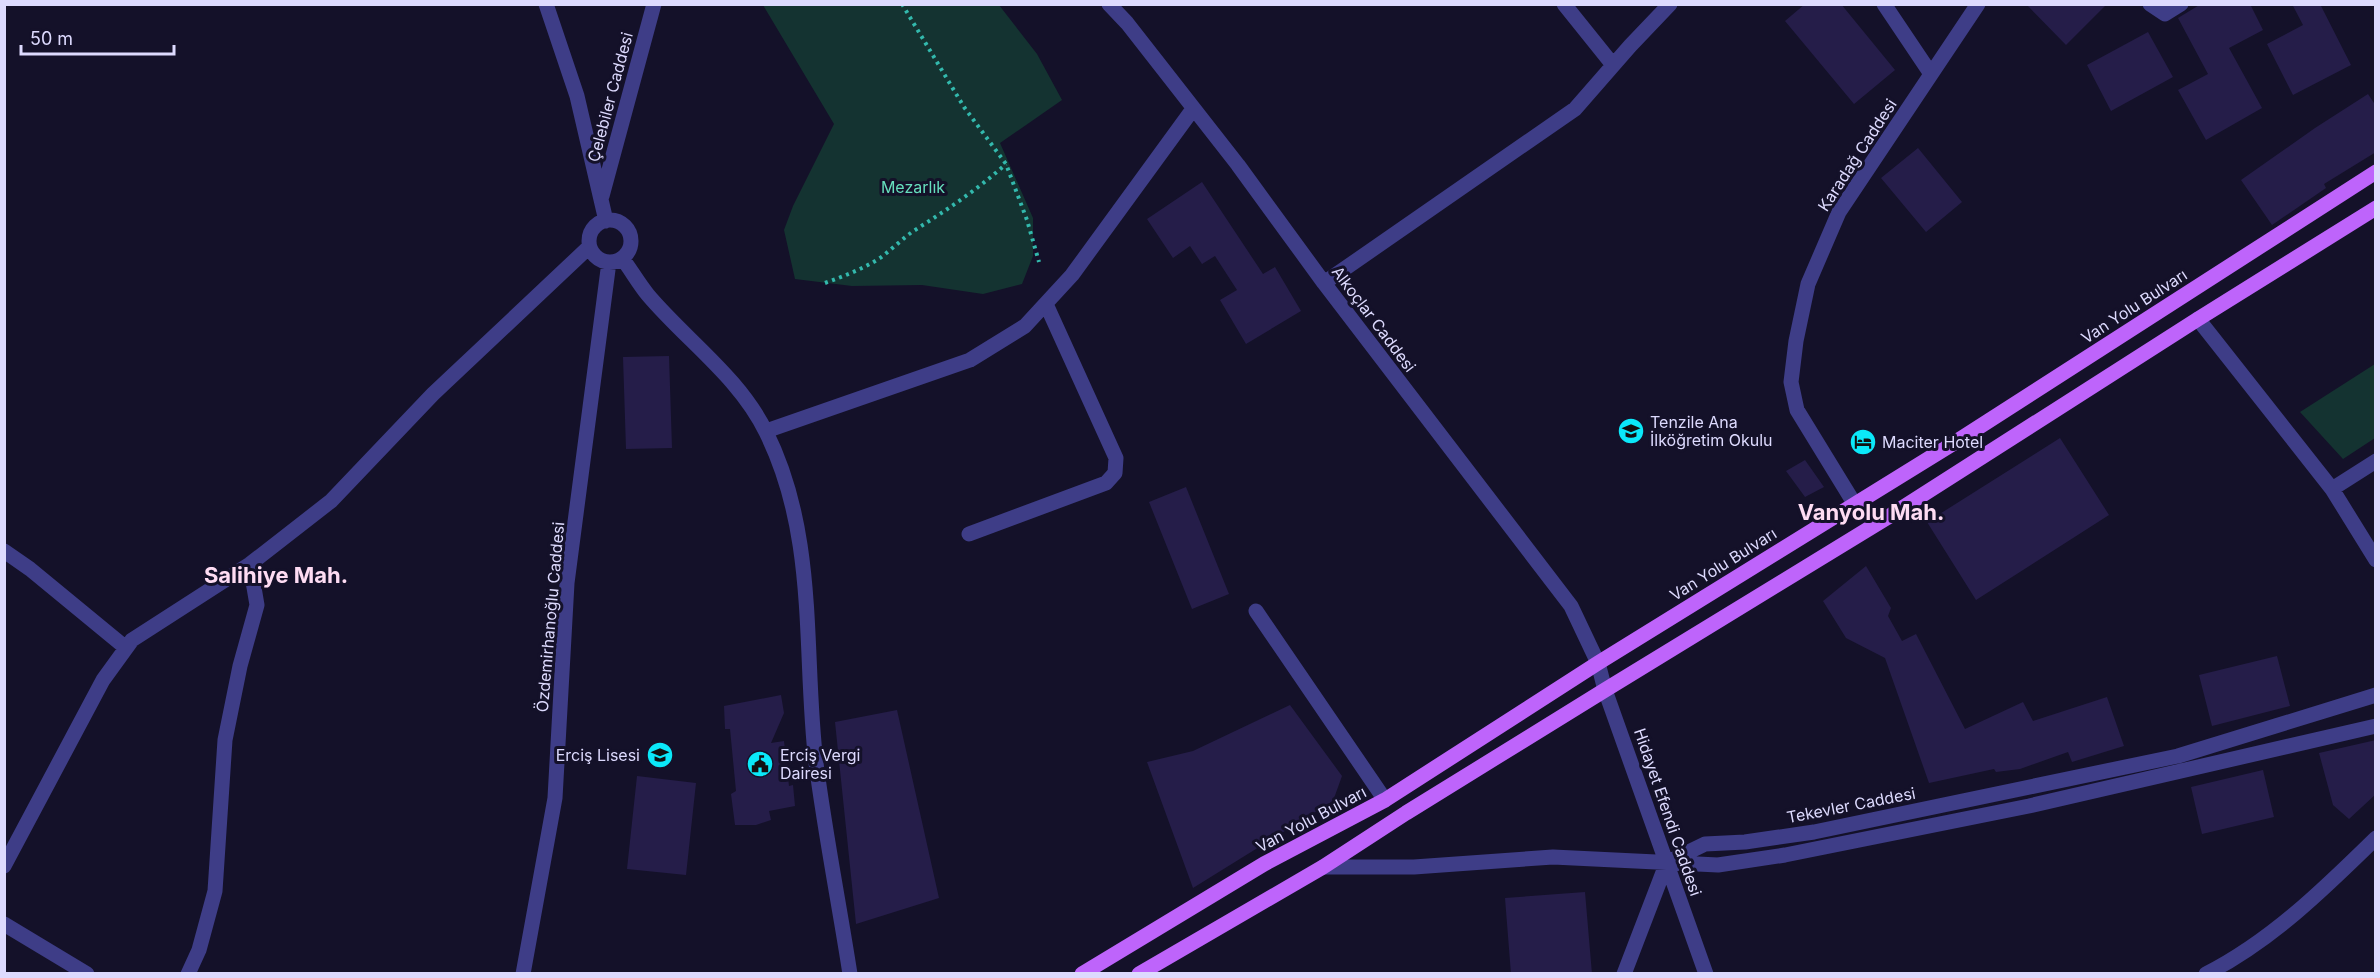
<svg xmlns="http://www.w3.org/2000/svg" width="2380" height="978" viewBox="0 0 2380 978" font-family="Inter,sans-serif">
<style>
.green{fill:#143331}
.building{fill:#251d49}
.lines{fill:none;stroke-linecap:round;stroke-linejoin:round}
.path{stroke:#33b9ad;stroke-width:4;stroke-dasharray:3 4.5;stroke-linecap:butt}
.minor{stroke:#3e3d87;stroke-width:15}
.major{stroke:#be64fb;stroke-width:15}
.labels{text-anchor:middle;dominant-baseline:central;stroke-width:6;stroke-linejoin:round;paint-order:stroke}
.street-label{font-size:16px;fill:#dddafe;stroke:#141129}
.park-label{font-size:16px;fill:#66debd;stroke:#141129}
.poi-label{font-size:16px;fill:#dddafe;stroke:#141129;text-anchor:start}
.district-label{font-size:22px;font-weight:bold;fill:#fedcf3;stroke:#141129}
</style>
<rect width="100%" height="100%" fill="#141129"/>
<path class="green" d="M763,5H999L1037,54L1062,100L1000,143L1033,218V256L1022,284L983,294L922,285L852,286L795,279L784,230L793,206L834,124Z
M2375,364V438L2343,459L2300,412Z"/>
<path class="building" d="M1805,4H1841L1895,70L1854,104L1785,21Z
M2026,4H2107L2066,45Z
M2201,4H2250L2263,30L2229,48L2262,108L2206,140L2178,90L2208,74L2178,18Z
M2292,4H2320L2351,65L2293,95L2267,44L2303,25Z
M2148,32L2173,77L2111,111L2087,65Z
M2368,94L2376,106V152L2324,184L2326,188L2272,225L2241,180L2315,128Z
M1918,148L1962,202L1926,232L1881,178Z
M1202,182L1263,274L1275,267L1301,311L1246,344L1220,300L1237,290L1215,256L1202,264L1190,246L1173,258L1147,219Z
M669,356L672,448L626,449L623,357Z
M2060,438L2109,515L1976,600L1927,522Z
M1805,460L1824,487L1805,497L1786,471Z
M1186,487L1229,594L1192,609L1149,502Z
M1866,566L1891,608L1888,616L1902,641L1916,634L1965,729L2023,702L2033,721L2107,697L2124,746L2072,762L2068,752L2020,769L1996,772L1994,769L1929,783L1885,658L1846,638L1823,601Z
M2277,656L2290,706L2212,726L2199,675Z
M781,695L784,713L771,743L784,741L789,786L793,785L795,806L769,811L771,820L756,825H735L731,794L736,791L730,729H725L724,706Z
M1290,705L1342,776L1333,801L1193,888L1147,762L1193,751Z
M897,710L939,898L856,924L835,722Z
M2376,740V794L2349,819L2333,805L2319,753Z
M2263,770L2274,817L2202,834L2191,787Z
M637,776L696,783L686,875L627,869Z
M1585,892L1592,974H1511L1505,898Z"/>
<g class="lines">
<path class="path" d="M902,4L964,107L1006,164L1027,220L1039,262
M825,283C844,276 863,269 880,258C891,250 901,240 912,232C945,211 977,190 1006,164"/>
<path class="minor" d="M546,4L577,96L606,221
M1109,4L1127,23L1238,165L1324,283L1571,606L1598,663L1605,690L1706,974
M1564,4L1613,65
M1884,4L1931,74
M2150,4L2165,14L2181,4
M602,196L654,4
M589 241a21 21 0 1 1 42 0a21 21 0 1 1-42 0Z
M622,258C631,270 639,284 648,295C687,341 739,377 766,432C818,536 803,652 816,763C825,833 839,903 850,974
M1324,283L1575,109L1630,46L1670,4
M2198,319L2332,489L2376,560
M766,431L970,360L1025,326L1072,275L1193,109
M2332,489L2376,461
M1854,503L1797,410L1791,382L1796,341L1808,284L1839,212L1978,4
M969,534L1106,483L1115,473L1116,458L1046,304
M4,551L30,569L126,648
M1256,611L1385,800
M1670,861L1705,844L1745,842L1814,832L2178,756L2376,695
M4,866L103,680L132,640L250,564L331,501L433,394L589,247
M1323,867H1414L1553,857L1718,865L1785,855L2029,806L2376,726
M4,924L87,974
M188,974L199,950L215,891L225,740L240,666L257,605L250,564
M523,974L555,798L567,583L609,262
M1624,974L1667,862
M2206,974C2271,941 2324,889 2376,838"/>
<path class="major" d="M1082,974L1264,864L1385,800L1598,663L1962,438L2376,172
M1139,974L1323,867L1406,813L1605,690L1888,517L2198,319L2376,208"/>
</g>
<defs>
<symbol id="school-disc" viewBox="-11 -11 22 22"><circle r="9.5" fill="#0be8f9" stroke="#141129"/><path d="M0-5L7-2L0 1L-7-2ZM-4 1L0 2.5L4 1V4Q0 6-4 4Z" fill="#111"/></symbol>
<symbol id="hotel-disc" viewBox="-11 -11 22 22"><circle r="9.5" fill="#0be8f9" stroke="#141129"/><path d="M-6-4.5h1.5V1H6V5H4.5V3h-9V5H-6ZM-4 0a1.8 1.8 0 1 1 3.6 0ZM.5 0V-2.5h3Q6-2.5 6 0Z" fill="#111"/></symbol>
<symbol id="civic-disc" viewBox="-11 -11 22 22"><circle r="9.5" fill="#0be8f9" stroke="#141129"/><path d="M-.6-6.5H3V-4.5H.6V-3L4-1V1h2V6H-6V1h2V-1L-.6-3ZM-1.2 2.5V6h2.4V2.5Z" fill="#111"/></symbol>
</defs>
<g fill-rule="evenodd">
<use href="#school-disc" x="1616" y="416" width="30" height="30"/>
<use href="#hotel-disc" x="1848" y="427" width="30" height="30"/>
<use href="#school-disc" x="645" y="740" width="30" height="30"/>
<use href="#civic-disc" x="745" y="749" width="30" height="30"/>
</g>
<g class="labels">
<g class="street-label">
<text transform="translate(610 97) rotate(-75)">Çelebiler Caddesi</text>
<text transform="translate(1857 155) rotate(-57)">Karadağ Caddesi</text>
<text transform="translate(2134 306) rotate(-33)">Van Yolu Bulvarı</text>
<text transform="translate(1374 319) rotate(53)">Alkoçlar Caddesi</text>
<text transform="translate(1723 564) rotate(-32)">Van Yolu Bulvarı</text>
<text transform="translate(550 617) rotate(-85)">Özdemirhanoğlu Caddesi</text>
<text transform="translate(1851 805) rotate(-11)">Tekevler Caddesi</text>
<text transform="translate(1668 812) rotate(71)">Hidayet Efendi Caddesi</text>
<text transform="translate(1311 819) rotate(-28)">Van Yolu Bulvarı</text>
</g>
<g class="park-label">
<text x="913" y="187">Mezarlık</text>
</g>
<g class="poi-label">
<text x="1650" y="422">Tenzile Ana<tspan x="1650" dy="18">İlköğretim Okulu</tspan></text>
<text x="1882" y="442">Maciter Hotel</text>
<text x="640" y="755" text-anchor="end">Erciş Lisesi</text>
<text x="780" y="755">Erciş Vergi<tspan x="780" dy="18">Dairesi</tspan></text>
</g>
<g class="district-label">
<text x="1871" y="512">Vanyolu Mah.</text>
<text x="276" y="575">Salihiye Mah.</text>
</g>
</g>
<rect width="2380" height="978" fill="none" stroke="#dddafe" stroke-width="12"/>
<path d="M21 45v9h153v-9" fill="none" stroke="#dddafe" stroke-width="3"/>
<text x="30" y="45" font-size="18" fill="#dddafe" stroke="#141129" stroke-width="4.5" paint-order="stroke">50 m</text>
</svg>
